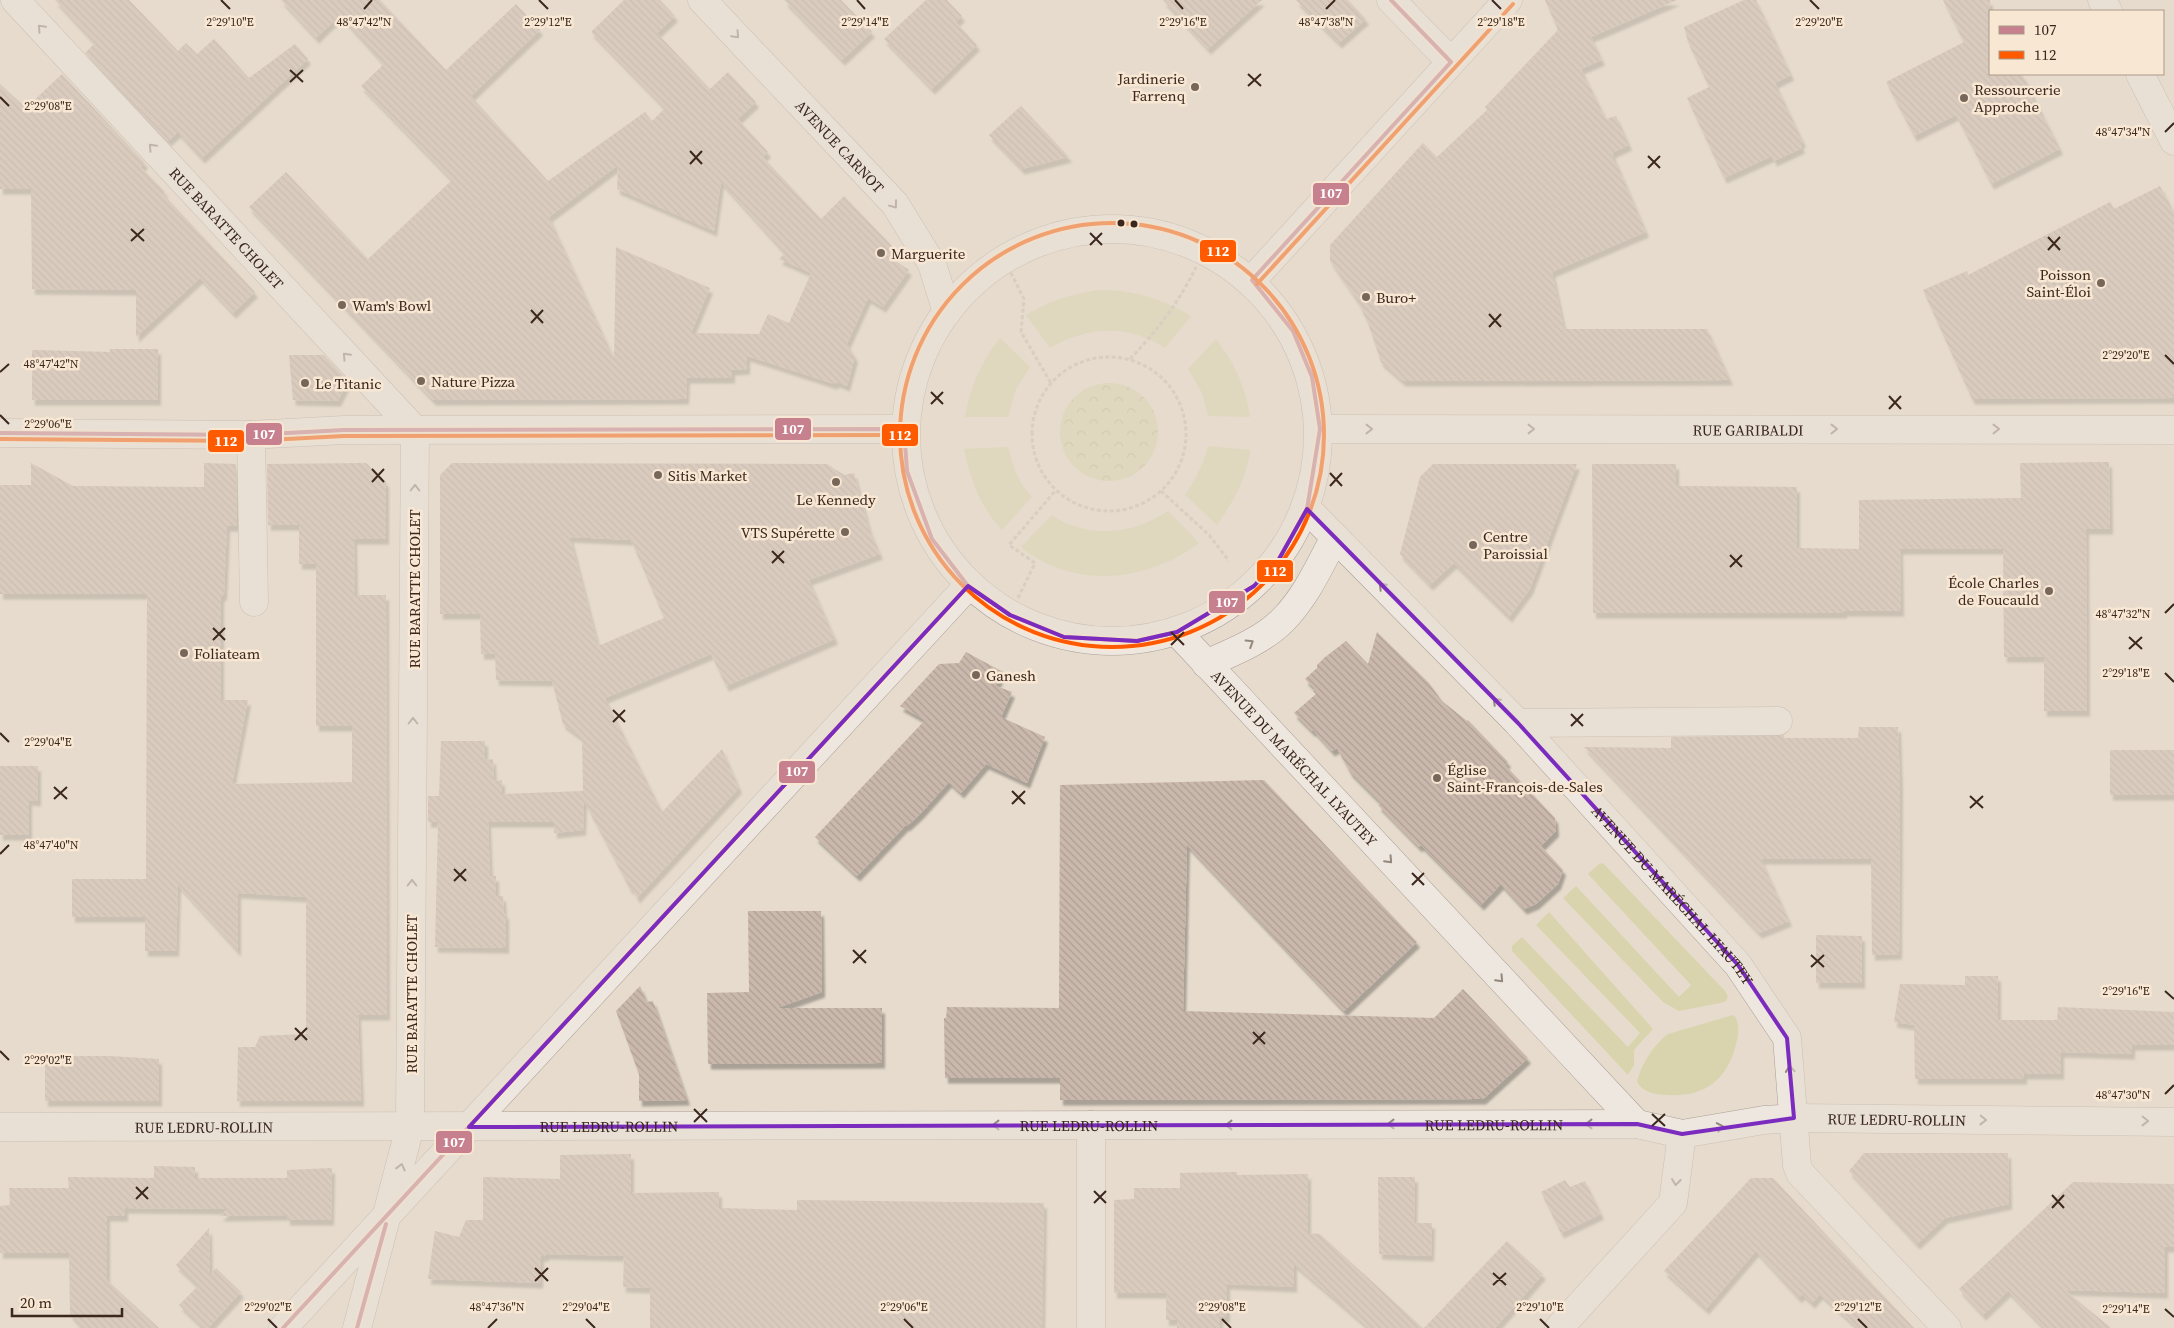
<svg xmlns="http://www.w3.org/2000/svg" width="2174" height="1328" viewBox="0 0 2174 1328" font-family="'Source Serif 4',serif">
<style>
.grass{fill:#dad4ae}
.park{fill:url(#park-crowns)}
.building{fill:url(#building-back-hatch);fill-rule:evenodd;filter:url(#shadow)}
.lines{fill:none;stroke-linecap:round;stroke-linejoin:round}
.minor-casing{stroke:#aca096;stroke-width:29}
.path{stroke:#c7beb6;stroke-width:3;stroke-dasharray:4 2.5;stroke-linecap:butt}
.minor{stroke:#eee7df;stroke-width:28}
.bus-1-casing{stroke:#f8e7d3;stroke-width:8}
.bus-2-casing{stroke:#f8e7d3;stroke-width:8}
.bus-1{stroke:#c6808e;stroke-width:4}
.bus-2{stroke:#ff5a00;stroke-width:4}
.oneway{stroke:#94877e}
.marked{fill:none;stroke:#7b2cbf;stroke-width:4;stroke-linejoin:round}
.ticks{fill:none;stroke:#3b271d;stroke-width:2}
.poi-dot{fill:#77665a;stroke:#f8e7d3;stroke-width:2}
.bus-dot{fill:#3b271d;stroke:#f8e7d3;stroke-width:2}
.labels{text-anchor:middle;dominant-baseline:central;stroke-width:5;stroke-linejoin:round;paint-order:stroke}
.poi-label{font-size:15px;fill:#3b271d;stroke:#f8e7d3;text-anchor:start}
.street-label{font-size:15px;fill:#3b271d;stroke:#f8e7d3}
.ticks-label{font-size:12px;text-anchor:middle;fill:#3b271d;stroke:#f8e7d3;stroke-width:5;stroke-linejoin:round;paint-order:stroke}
.line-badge{stroke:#f8e7d3;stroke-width:2}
.badge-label{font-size:14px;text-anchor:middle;font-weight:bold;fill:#fff}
</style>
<defs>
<pattern id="park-crowns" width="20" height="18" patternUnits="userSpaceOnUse" patternTransform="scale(1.25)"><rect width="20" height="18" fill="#dad4ae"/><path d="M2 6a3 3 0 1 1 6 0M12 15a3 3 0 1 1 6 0" fill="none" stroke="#bcb695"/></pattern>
<pattern id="building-back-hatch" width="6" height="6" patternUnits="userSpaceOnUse" patternTransform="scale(1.25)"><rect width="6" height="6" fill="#cab8ad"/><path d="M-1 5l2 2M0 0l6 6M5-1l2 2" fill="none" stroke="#ae9e94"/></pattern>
<filter id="shadow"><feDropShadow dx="3" dy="5.5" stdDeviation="1" flood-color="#0004"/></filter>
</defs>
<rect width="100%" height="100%" fill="#e6dbcc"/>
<path class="grass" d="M1098,290C1133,290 1161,298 1191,316L1165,348C1128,324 1088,326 1050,348L1026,315C1049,301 1071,294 1098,290Z
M1000,338L1030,367L1016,389L1008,417H965C970,387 981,362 1000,338Z
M1216,339C1234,363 1246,387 1250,417L1208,416L1202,393L1188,369Z
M1208,446L1250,450C1247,479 1233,502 1217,525L1185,495C1196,479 1203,465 1208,446Z
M1008,447C1012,465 1019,484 1032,497L1002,530C980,506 970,480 964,449Z
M1168,511L1199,543C1148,582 1073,590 1021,547L1052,515C1088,540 1134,534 1168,511Z
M1603,863L1725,991L1728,997L1725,1002L1679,1011L1663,1002L1563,898L1576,886L1679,997L1691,985L1588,874L1599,864Z
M1549,912L1653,1029L1634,1050V1065L1628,1075L1512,951V946L1522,937L1628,1047L1640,1033L1536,925Z
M1733,1015L1736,1018C1740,1029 1738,1037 1735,1048C1725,1083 1702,1097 1667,1095C1655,1095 1643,1092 1637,1082C1641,1065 1654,1044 1668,1034Z"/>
<path class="park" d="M1060 432a49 49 0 1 1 98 0a49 49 0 1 1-98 0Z"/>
<path class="building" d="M55,0H129L178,51L186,43L197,54L214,39L249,78L295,44L308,59L202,158L178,132L168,141L85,53L95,43Z
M281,0H380L446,70L516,4L540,30L471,96L548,181L645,112L652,121L665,108L591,32L624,0H660L675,16L657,33L710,89L728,72L756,102L738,119L768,152L763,157L821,219L844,196L892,246L894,260L909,270L883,307L868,298L847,344L855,357L847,386L837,382L834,384L747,356V369L732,370V378H687L686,399L433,400L249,207L286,172L368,259L452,180L361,86L384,64L340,15L316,38ZM618,165L617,189L714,231L721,182L785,253L779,259L811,273L789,323L768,314L759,334L691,333L710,288L616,247L614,359L549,217Z
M784,0H841L872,32L842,60Z
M926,0H947L962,16L956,22L977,45L932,89L884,39Z
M1163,0H1262L1208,49Z
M1296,0H1348L1366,19L1339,43Z
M1545,0H1677L1591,37L1602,60L1581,69L1606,119L1616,116L1629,145L1612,153L1646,232L1552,272L1564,329H1707L1730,380L1403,381L1381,362L1368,323L1358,302L1330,261V245L1423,143L1437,157L1487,110L1485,107L1558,30Z
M1744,0H1756L1791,75L1775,83L1803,142L1800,143L1802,148L1774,161L1772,156L1724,178L1687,98L1709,87L1688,42L1684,27Z
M1943,0H1990V74H2022L2060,149L1991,184L1956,115L1914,136L1886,82L1964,42Z
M62,74L145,163L141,167L165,192L163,194L255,292L233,313L200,278L136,337V290L32,289L31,189H0V84L26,108Z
M1021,106L1069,157L1022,169L989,135Z
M2160,186L2174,212V398L1972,399L1923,290L1967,271L1968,275L2110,202L2114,209Z
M110,349H158V400H32V350L110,352Z
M289,355H324L348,381L338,401L293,400Z
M2109,462L2110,529H2086L2087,711H2044V657H2004L2003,549H1900L1901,611H1844V613H1593L1592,464H1676V486L1797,487V548L1859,549V500L2021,498L2020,463Z
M31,463L73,486L204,487V463L236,464L237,526H227L224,594L221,597V700H248L232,784L352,782V726H316V564H299V525H268L267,464L366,463L386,482V539H354L355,595H386L387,1015H358L361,1101H237L238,1047H255L260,1036L306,1034V897L238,893V951L178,885L176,951H145V917H72V879H146L147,594H0V485H31Z
M452,463L827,464L844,475L854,473L869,529L880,554L809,580L835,639L726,686L711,654L605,698L662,812L722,749L739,788L637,898L632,888L630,889L584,801L583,830L554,833V822H488L490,876H496V896H503L504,913L506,914V948L435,947L438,822H428V796H439L441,741H485V760L493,759L494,781L502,780V794L583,791L582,738L563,724L552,681L496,680L495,654H481L480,614H440V475ZM570,537L631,540L664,618L598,646Z
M1433,464H1577L1530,589L1509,617L1454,563L1430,585L1400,554L1420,477Z
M1377,632L1429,683L1442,701L1467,721L1468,720L1508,762L1505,765L1555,818L1556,831L1541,846L1563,870L1558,884L1536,904L1524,909L1501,884L1481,905L1421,845L1419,847L1378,805L1381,803L1350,772L1337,748L1332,751L1314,731H1312L1294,713L1316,694L1313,691L1315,689L1305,679L1317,668V665L1324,658L1346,641L1368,664Z
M966,652L1003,672L996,686L1012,692L1001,717L1045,737L1027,783L986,764L961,793L949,782L920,814L907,826L906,825L857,876L815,837L925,720L900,706L939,664L959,663Z
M1859,727H1898L1900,786L1899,954L1872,955L1871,859H1761L1789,921L1759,933L1584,747L1671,748V737L1784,735V738H1858Z
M2110,750H2174V795H2110Z
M0,766H38V801L29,800V835H0Z
M1264,780L1417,942L1344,1011L1187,845L1183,1011L1434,1018L1463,989L1528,1058L1483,1099L1060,1100V1078H945L944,1018H946L947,1007L1059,1008L1060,785Z
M748,911H821L822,992L777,1008H882V1063L708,1064L707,993L749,992Z
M1816,935L1862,936V983H1816Z
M1965,976H1998V1020H2057L2058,1007L2174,1012V1045H2132V1054L2061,1052V1074H2024V1079H1915L1914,1025L1894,1022L1900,984L1965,985Z
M640,986L647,1002L653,1001L687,1100L639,1101V1074L616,1011Z
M45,1056H109L159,1059V1101H45Z
M1864,1153H2008L2009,1204L1945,1218L1917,1244L1849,1171Z
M631,1154V1193L719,1192V1208L797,1210V1200L1044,1203L1042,1328H650V1288L623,1287L624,1256L546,1254V1256H541L540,1283L428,1279L435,1231L459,1237L466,1220H483V1177L560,1179V1155Z
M154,1166L195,1167V1178H287V1170L332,1168L331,1220H287V1215L220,1216L227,1209L125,1208V1216H107V1280L159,1328H82L70,1314L69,1253H0V1206L10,1205L9,1188H69L68,1177L154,1178Z
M1237,1172V1175L1308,1174V1233L1320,1234L1423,1328H1369L1294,1264V1287L1227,1284V1317H1220V1328H1177V1320H1166V1293H1114V1200L1134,1199V1188H1180V1173Z
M1378,1177H1415L1414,1223H1432L1431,1256L1379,1254Z
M1751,1178H1773L1914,1328H1858L1820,1294L1812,1303L1802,1294L1799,1298L1756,1251L1706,1309L1664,1271Z
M1565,1180L1570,1187L1585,1181L1601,1214L1561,1233L1541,1192Z
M2073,1182L2174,1184V1247H2165V1293L2065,1290L2111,1328H2044L2008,1291L1983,1315L1959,1289Z
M209,1228L210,1275L216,1268L241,1292L208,1328H204L179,1305L198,1286L176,1265Z
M1507,1241L1543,1274L1495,1328H1424Z"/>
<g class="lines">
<defs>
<g id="minor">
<path id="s1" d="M15,0L415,430L410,1127L357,1328"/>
<path id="s2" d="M702,0L895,204L932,264L947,312"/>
<path d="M1391,0L1451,62"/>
<path d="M2102,0L2108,11"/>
<path d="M2140,74L2174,141"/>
<circle cx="1112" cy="435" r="206"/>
<path d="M1252,280L1508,0"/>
<path id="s3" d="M1320,429L2174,430"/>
<path d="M0,433L251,435L344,430L904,429"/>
<path d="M251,435L254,602"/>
<path id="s4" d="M1307,509L1518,723L1738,965L1787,1038L1797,1165L1800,1173L1947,1328"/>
<path id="s5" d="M1177,632L1637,1124"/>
<path d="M1206,664C1233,652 1262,641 1283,620C1306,597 1320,565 1335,537"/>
<path d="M1518,723L1778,721"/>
<path id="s6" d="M0,1127L1637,1124L1682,1134L1764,1120L1794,1118L2174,1122"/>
<path d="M283,1328L968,586"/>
<path d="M1091,1328V1125"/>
<path d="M1559,1328L1673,1203L1682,1134"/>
</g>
</defs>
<use href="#minor" class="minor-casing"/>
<path class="path" d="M1008,267L1024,299L1021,332L1051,383
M1032 434a77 77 0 1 1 154 0a77 77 0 1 1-154 0Z
M1130,359C1156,332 1180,301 1196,267
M1161,491L1209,535L1229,561
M1018,598L1035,563L1009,545L1056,490"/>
<use href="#minor" class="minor"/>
<defs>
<path id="bus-1" d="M0,433L251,435L344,430L904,429L907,471L932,539L968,586L1010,615L1064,637L1137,641L1177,632L1254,586L1279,559L1307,509L1320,429L1312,377L1293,331L1252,280L1451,62L1391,0
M283,1328L968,586
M357,1328L386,1224"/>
<path id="bus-2" d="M900 435a212 212 0 1 1 424 0a212 212 0 1 1-424 0Z
M1257,284L1513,4
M0,439L251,441L344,436L904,435"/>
</defs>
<use href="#bus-1" class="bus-1-casing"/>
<use href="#bus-2" class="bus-2-casing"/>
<use href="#bus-1" class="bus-1"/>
<use href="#bus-2" class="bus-2"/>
</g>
<defs><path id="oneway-chevron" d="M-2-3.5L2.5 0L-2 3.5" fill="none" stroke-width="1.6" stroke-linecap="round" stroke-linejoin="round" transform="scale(1.25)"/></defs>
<g class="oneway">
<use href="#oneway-chevron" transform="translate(41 28) rotate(-133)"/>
<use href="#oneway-chevron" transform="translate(736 35) rotate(47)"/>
<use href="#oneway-chevron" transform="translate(152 147) rotate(-133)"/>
<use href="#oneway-chevron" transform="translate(894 205) rotate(53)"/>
<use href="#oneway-chevron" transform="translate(346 356) rotate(-133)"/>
<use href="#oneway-chevron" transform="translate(1369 429)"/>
<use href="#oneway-chevron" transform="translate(1531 429)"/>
<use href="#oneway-chevron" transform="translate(1834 429)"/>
<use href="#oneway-chevron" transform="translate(1996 429)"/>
<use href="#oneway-chevron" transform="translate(415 488) rotate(-90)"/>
<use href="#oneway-chevron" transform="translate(1382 586) rotate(-135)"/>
<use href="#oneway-chevron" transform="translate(1250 643) rotate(-32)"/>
<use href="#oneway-chevron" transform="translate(1496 701) rotate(-135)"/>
<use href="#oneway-chevron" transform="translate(413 721) rotate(-90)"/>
<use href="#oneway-chevron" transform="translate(1389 860) rotate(47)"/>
<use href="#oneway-chevron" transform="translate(412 883) rotate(-90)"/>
<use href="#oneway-chevron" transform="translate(1500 979) rotate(47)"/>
<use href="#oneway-chevron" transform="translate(1790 1069) rotate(-95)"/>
<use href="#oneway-chevron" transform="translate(1983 1120) rotate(1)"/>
<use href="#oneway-chevron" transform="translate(2145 1121) rotate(1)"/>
<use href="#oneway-chevron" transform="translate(1391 1124) rotate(180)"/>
<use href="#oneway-chevron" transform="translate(1589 1124) rotate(180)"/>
<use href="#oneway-chevron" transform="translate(996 1125) rotate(180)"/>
<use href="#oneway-chevron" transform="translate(1229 1125) rotate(180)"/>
<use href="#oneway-chevron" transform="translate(1720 1127) rotate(-10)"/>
<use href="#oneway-chevron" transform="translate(401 1167) rotate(-76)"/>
<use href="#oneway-chevron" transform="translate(1676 1182) rotate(97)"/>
</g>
<path d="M0 0H2174V1328H0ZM1307,509L1518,723L1738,965L1787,1038L1794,1118L1682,1134L1637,1124L469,1127L968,586L1010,615L1064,637L1137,641L1177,632L1254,586L1279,559Z" fill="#e6dbcc" fill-opacity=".55" fill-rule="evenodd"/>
<path class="marked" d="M1307,509L1518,723L1738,965L1787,1038L1794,1118L1682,1134L1637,1124L469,1127L968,586L1010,615L1064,637L1137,641L1177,632L1254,586L1279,559Z"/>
<path class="ticks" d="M221,0L230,9M539,0L548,9M857,0L865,9M1175,0L1183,9M1492,0L1501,9M1810,0L1819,9M364,9L372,0M1326,9L1335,0M290,70L303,82M1248,74L1261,86M290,82L303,70M1248,86L1261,74M0,97L9,106M2165,132L2174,123M690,151L702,164M1648,156L1660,168M690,164L702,151M1648,168L1660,156M131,229L144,241M1090,233L1102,245M2048,237L2060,250M131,241L144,229M1090,245L1102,233M2048,250L2060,237M531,310L543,323M1489,314L1501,327M531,323L543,310M1489,327L1501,314M2165,355L2174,364M0,372L9,364M931,392L943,404M1889,396L1901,409M931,404L943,392M1889,409L1901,396M0,415L9,424M372,469L384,482M1330,473L1342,486M372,482L384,469M1330,486L1342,473M772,551L784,563M1730,555L1742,567M772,563L784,551M1730,567L1742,555M2165,613L2174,604M213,628L225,640M1171,632L1184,645M2129,637L2142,649M213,640L225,628M1171,645L1184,632M2129,649L2142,637M2165,673L2174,682M613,710L625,722M1571,714L1583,726M613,722L625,710M1571,726L1583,714M0,733L9,742M54,787L67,799M1012,791L1025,804M1970,796L1983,808M54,799L67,787M1012,804L1025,791M1970,808L1983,796M0,854L9,845M454,869L466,881M1412,873L1424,885M454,881L466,869M1412,885L1424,873M853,950L866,963M1811,955L1824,967M853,963L866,950M1811,967L1824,955M2165,991L2174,999M295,1028L307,1040M1253,1032L1265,1044M295,1040L307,1028M1253,1044L1265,1032M0,1051L9,1060M2165,1094L2174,1085M694,1109L707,1122M1652,1114L1665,1126M694,1122L707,1109M1652,1126L1665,1114M136,1187L148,1199M1094,1191L1106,1203M2052,1195L2064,1208M136,1199L148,1187M1094,1203L1106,1191M2052,1208L2064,1195M535,1268L548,1281M1493,1273L1506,1285M535,1281L548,1268M1493,1285L1506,1273M2165,1309L2174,1317M268,1319L277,1328M586,1319L595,1328M904,1319L913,1328M1222,1319L1231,1328M1540,1319L1549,1328M1858,1319L1867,1328M488,1328L497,1319"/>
<g class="poi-dot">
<circle cx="1195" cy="87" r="5"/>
<circle cx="1964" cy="98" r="5"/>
<circle cx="881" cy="253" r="5"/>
<circle cx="2101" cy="283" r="5"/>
<circle cx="1366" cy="297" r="5"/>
<circle cx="342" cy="305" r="5"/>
<circle cx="421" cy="381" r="5"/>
<circle cx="305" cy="383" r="5"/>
<circle cx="658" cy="475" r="5"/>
<circle cx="836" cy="482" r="5"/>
<circle cx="845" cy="532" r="5"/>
<circle cx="1473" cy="545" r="5"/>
<circle cx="2049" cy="591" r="5"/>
<circle cx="184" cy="653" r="5"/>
<circle cx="976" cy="675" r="5"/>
<circle cx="1437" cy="778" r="5"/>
</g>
<g class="bus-dot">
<circle cx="1121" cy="223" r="4.5"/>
<circle cx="1134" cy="224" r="4.5"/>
</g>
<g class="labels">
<g class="poi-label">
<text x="1185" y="78" text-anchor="end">Jardinerie<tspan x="1185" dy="17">Farrenq</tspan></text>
<text x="1974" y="89">Ressourcerie<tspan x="1974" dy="17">Approche</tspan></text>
<text x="891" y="253">Marguerite</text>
<text x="2091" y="274" text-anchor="end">Poisson<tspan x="2091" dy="17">Saint-Éloi</tspan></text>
<text x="1376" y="297">Buro+</text>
<text x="352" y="305">Wam's Bowl</text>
<text x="431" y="381">Nature Pizza</text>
<text x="315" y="383">Le Titanic</text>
<text x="668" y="475">Sitis Market</text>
<text x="836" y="499" text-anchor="middle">Le Kennedy</text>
<text x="835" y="532" text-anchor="end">VTS Supérette</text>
<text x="1483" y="536">Centre<tspan x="1483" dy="17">Paroissial</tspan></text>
<text x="2039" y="582" text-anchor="end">École Charles<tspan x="2039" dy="17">de Foucauld</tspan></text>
<text x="194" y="653">Foliateam</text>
<text x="986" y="675">Ganesh</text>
<text x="1447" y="769">Église<tspan x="1447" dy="17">Saint-François-de-Sales</tspan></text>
</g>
<g class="street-label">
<text stroke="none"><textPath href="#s2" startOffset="201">AVENUE CARNOT</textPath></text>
<text stroke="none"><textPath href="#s1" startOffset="311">RUE BARATTE CHOLET</textPath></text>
<text stroke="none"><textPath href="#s3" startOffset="428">RUE GARIBALDI</textPath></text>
<text transform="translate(414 589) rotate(-90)">RUE BARATTE CHOLET</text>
<text stroke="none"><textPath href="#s5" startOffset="172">AVENUE DU MARÉCHAL LYAUTEY</textPath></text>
<text stroke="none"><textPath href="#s4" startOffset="532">AVENUE DU MARÉCHAL LYAUTEY</textPath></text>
<text transform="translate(411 994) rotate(-90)">RUE BARATTE CHOLET</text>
<text stroke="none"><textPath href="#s6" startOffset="1899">RUE LEDRU-ROLLIN</textPath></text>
<text stroke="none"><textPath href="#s6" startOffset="1494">RUE LEDRU-ROLLIN</textPath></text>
<text stroke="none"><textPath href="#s6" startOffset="1089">RUE LEDRU-ROLLIN</textPath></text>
<text stroke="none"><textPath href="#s6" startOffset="609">RUE LEDRU-ROLLIN</textPath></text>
<text stroke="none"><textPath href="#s6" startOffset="204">RUE LEDRU-ROLLIN</textPath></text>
</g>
</g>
<g class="ticks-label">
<text x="230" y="26">2°29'10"E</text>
<text x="548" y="26">2°29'12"E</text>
<text x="865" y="26">2°29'14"E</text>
<text x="1183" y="26">2°29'16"E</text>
<text x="1326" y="26">48°47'38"N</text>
<text x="1501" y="26">2°29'18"E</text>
<text x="1819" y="26">2°29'20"E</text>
<text x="364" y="26">48°47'42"N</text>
<text x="48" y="110">2°29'08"E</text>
<text x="2123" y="136">48°47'34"N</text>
<text x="2126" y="359">2°29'20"E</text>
<text x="51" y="368">48°47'42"N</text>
<text x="48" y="428">2°29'06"E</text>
<text x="2123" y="618">48°47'32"N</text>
<text x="2126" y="677">2°29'18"E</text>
<text x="48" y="746">2°29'04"E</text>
<text x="51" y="849">48°47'40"N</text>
<text x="2126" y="995">2°29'16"E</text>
<text x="48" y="1064">2°29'02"E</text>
<text x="2123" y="1099">48°47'30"N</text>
<text x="268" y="1311">2°29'02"E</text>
<text x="497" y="1311">48°47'36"N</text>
<text x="586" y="1311">2°29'04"E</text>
<text x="904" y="1311">2°29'06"E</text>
<text x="1222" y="1311">2°29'08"E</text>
<text x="1540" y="1311">2°29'10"E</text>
<text x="1858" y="1311">2°29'12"E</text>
<text x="2126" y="1313">2°29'14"E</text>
</g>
<g class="line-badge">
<rect x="1312" y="182" width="38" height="24" rx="5" fill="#c6808e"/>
<rect x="1199" y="239" width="38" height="24" rx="5" fill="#ff5a00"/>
<rect x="774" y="417" width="38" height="24" rx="5" fill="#c6808e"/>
<rect x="245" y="422" width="38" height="24" rx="5" fill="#c6808e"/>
<rect x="881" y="423" width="38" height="24" rx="5" fill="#ff5a00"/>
<rect x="207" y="429" width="38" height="24" rx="5" fill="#ff5a00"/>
<rect x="1256" y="559" width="38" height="24" rx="5" fill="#ff5a00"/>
<rect x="1208" y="590" width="38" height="24" rx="5" fill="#c6808e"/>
<rect x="778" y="760" width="38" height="24" rx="5" fill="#c6808e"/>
<rect x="435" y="1130" width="38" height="24" rx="5" fill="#c6808e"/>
</g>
<g class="badge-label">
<text x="1331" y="198">107</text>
<text x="1218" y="256">112</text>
<text x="793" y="434">107</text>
<text x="264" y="439">107</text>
<text x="900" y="440">112</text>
<text x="226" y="446">112</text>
<text x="1275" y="576">112</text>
<text x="1227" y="607">107</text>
<text x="797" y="776">107</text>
<text x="454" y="1147">107</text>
</g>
<rect x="1989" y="10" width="175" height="65" fill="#f8e7d3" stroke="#ac9a8a"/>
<rect x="1999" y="26" width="25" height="8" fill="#c6808e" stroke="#ac9a8a"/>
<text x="2034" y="35" font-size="15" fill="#3b271d">107</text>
<rect x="1999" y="51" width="25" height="8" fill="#ff5a00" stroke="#ac9a8a"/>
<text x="2034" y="60" font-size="15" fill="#3b271d">112</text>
<path d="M12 1308v8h110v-8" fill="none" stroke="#3b271d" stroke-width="2.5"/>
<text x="20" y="1308" font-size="15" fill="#3b271d" stroke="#f8e7d3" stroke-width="4" paint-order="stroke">20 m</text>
</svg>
